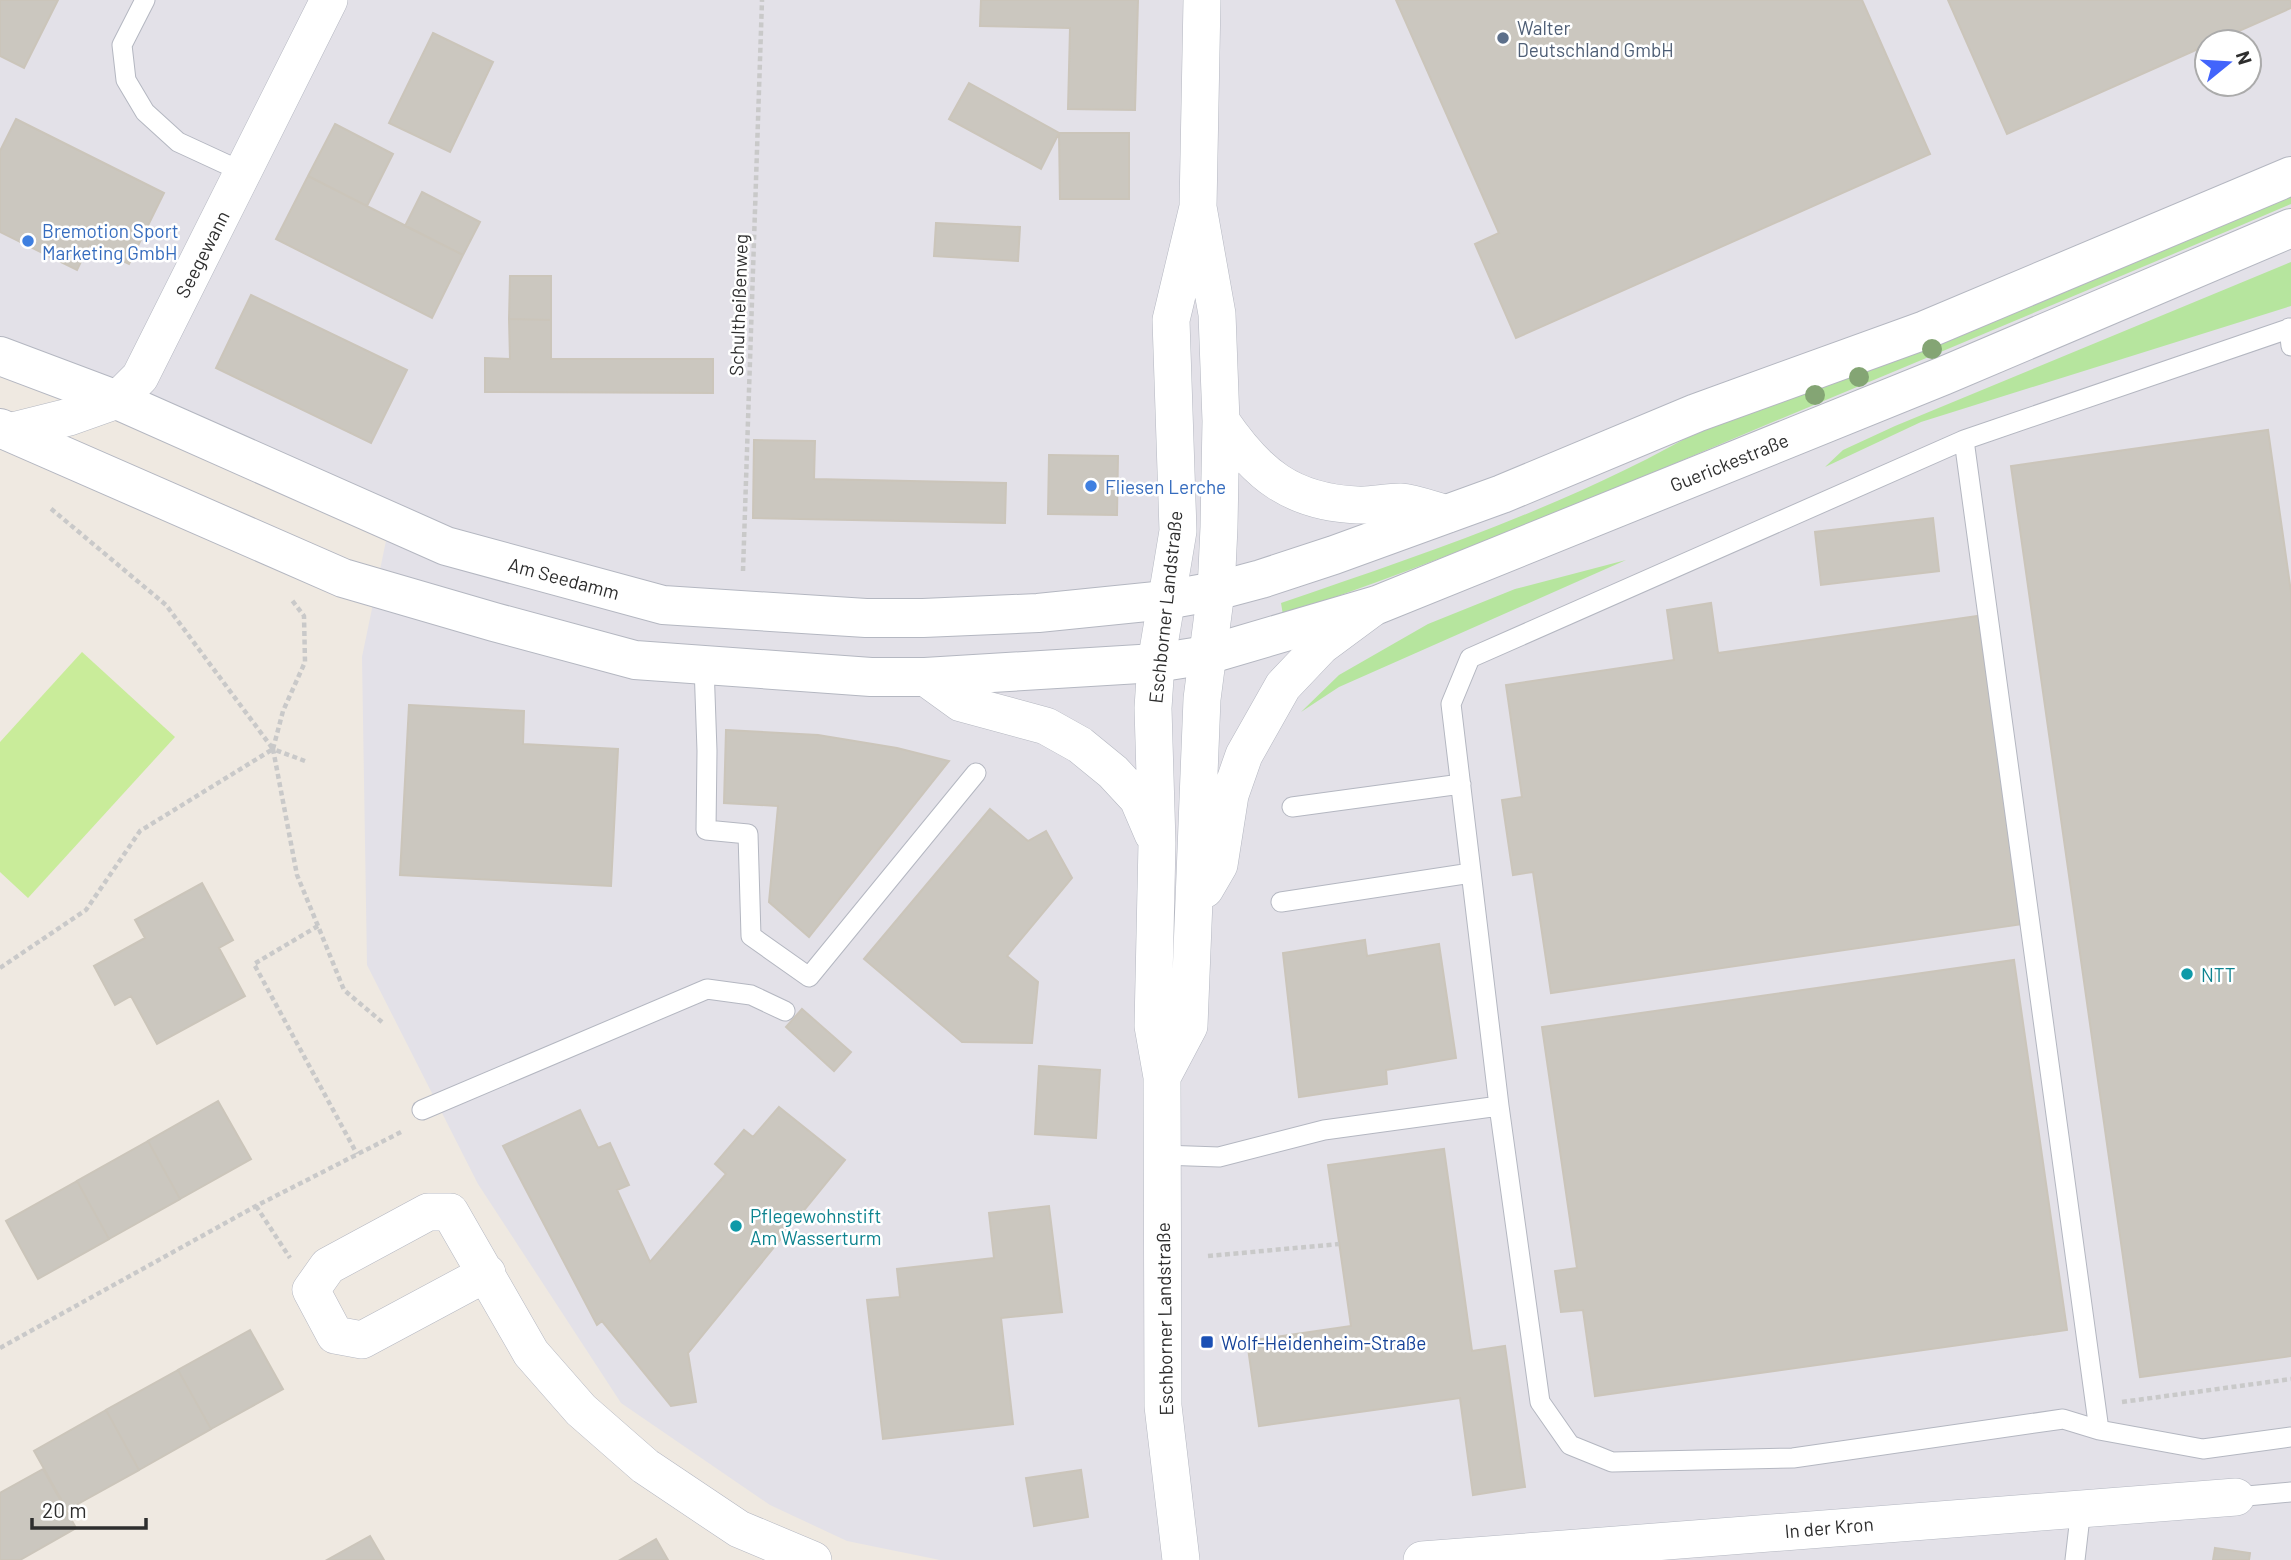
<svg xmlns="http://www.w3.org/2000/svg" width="2291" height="1560" viewBox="0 0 2291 1560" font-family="Barlow,sans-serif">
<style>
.industrial{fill:#e3e1e8;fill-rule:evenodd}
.green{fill:#b6e59e}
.pitch{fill:#c9ec9a}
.building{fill:#cbc7bf;stroke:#cbc5ba;stroke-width:2}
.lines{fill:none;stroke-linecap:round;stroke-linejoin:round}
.lane-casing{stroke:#b4b7c1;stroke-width:21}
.street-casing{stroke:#b4b7c1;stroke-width:38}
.secondary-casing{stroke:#b4b7c1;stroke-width:40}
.path{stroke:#c9c9c9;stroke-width:4.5;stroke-dasharray:5 3.5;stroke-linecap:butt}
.lane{stroke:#fff;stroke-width:19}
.street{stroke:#fff;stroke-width:37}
.secondary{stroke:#fff;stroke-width:38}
.tree{fill:#84a574}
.service-dot{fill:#5c6f8a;stroke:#fff;stroke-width:2.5}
.shop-dot{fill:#3f7fe0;stroke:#fff;stroke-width:2.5}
.culture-dot{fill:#0f9aa8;stroke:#fff;stroke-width:2.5}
.transit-dot{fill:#1a4fb4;stroke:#fff;stroke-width:2.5}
.labels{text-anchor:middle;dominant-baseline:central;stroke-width:5;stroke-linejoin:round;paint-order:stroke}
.service-label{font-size:19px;fill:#4e5e75;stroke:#fff;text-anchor:start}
.shop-label{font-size:19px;fill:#366cbe;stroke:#fff;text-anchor:start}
.street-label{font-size:19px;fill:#2e2e2e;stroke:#fff}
.culture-label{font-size:19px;fill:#0d838f;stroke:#fff;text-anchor:start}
.transit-label{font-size:19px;fill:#164399;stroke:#fff;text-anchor:start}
</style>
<rect width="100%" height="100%" fill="#efe9e1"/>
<path class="industrial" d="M0,0H2291V1560H940L847,1541L770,1505L621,1403L478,1184L367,965L362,657L394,502L0,336ZM2207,42H2249V84H2207Z"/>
<path class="green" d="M2291,193V204C2115,279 1938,353 1761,427C1603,494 1446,560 1283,615L1281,603C1428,553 1576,503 1711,424Z
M2291,262V306L1921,422L1825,467L1843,450L1895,426Z
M1626,560L1339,687L1301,712L1339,675L1428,624L1515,589Z"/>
<path class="pitch" d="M82,652L175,737L28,898L0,872V742Z"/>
<path class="building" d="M0,0H58L24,68L0,56Z
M981,0H1138L1135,110L1068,109L1070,28L980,26Z
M1396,0H1862L1930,154L1516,338L1475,244L1499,233Z
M1948,0H2291V8L2214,42H2207V45L2007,134Z
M433,33L493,62L450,152L389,123Z
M969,83L1059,133L1041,169L949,119Z
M16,119L164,193L129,264L89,245L77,270L0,232V151Z
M335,124L393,154L367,206L308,176Z
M1059,133H1129V199H1060Z
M308,176L463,255L432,318L276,239Z
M422,192L480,222L463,255L405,226Z
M936,223L1020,227L1018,261L934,256Z
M510,276H551V320L509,319Z
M251,295L407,370L371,443L216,368Z
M509,319L551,320V359H713V393L485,392V358L510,359Z
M2268,430L2291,592V1356L2140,1377L2011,466Z
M754,440L815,441L814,479L1006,483L1005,523L753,518Z
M1049,455L1118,456L1117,515L1048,514Z
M1933,518L1939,571L1821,585L1815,532Z
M1711,603L1718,653L1978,616L2023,924L1551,993L1533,872L1513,875L1502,800L1522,797L1506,685L1674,660L1667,610Z
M409,705L524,711L523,744L618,749L611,886L400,875Z
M726,730L818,735L897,748L949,761L809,937L769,902L778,806L724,803Z
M990,809L1028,841L1046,831L1072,878L1007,956L1038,982L1032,1043L962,1042L864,959Z
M202,883L233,940L219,948L245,996L157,1044L131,996L115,1005L94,966L145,938L135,920Z
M1365,940L1367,956L1439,944L1456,1058L1386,1070L1387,1084L1299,1097L1283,953Z
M2014,960L2067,1330L1595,1396L1583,1310L1561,1312L1555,1271L1577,1268L1542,1027Z
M802,1009L851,1052L834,1071L786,1027Z
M1039,1066L1100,1070L1096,1138L1035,1134Z
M218,1101L251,1159L180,1199L148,1141Z
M779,1107L845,1160L688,1353L696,1402L671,1406L602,1321L597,1325L503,1146L580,1110L598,1148L610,1143L629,1185L617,1190L650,1262L726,1174L715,1164L744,1130L753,1137Z
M148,1141L180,1199L109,1239L77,1181Z
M1444,1149L1472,1351L1505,1346L1525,1487L1473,1495L1460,1398L1259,1426L1247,1341L1351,1326L1328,1165Z
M77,1181L109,1239L38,1279L6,1221Z
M1049,1206L1062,1312L1001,1318L1013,1424L883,1439L867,1300L900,1297L897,1269L994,1258L989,1213Z
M250,1330L283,1389L211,1429L178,1370Z
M178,1370L211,1429L139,1470L106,1410Z
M106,1410L139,1470L67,1510L34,1451Z
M43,1469L76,1528L20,1560H0V1493Z
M1081,1470L1088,1517L1034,1526L1026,1478Z
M370,1536L384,1560H327Z
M656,1539L668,1560H620Z
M2215,1548L2250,1553L2249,1560H2213Z"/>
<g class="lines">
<defs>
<path id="lane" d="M145,0L122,45L126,80L145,112L178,142L243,172
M2289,328L2291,346
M2291,328L1964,440L1470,658L1451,704L1499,1106L1540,1402L1570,1445L1612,1462L1793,1458L2063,1419L2099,1430L2203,1449L2291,1437
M1964,440L2099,1430
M704,665L707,751L706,830L748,834L751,936L809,977L976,773
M1292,807L1461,784
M1281,902L1471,873
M422,1110L707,989L751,995L785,1011
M1162,1155L1219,1157L1324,1130L1499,1106
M2236,1497L2291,1492
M2075,1560L2081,1508"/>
<path id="street" d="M1221,421C1257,474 1291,502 1357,505C1371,506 1385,502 1400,502C1415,503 1432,510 1447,514
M9,432L69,417L117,400L140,377L329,0
M925,677L961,703L1046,726L1080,745L1113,772L1138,799L1153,834
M1205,889L1219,865L1230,795L1244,755L1283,686L1321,646L1371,609
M1162,1077L1189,1026L1202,699L1216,591L1219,527L1221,421L1217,314L1198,207L1202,0
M487,1273L362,1340L335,1335L311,1290L328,1266L428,1212H450L531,1353L581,1410L645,1466L739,1529L813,1560
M1181,1560L1163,1406L1162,1077L1153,1026L1157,843L1153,708L1156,663L1178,531L1171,320L1198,207
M1422,1560L2236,1497"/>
<path id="secondary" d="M0,356L117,400L446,546L663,605L866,618H923L1038,613L1166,600L1216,591L1261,579L1334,555L1502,494L1696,413L1925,330L2291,176
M0,428L343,578L494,622L635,660L871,677H925L1156,663L1207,655L1377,605L1943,376L2291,228"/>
</defs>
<use href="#lane" class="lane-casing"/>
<use href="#street" class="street-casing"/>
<use href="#secondary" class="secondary-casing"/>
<path class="path" d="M743,571L762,0
M273,749L283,711L305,662L304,616L291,599
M305,761L273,749L297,875L318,926L344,990L382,1022
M318,926L254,964L357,1154
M0,968L86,910L140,831L273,749L166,605L49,507
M256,1206L290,1258
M1208,1256L1339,1244
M0,1348L256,1206L403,1131
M2122,1402L2291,1379"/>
<use href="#lane" class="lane"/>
<use href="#street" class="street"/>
<use href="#secondary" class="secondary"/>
</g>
<g class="tree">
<circle cx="1932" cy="349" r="10"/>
<circle cx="1859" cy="377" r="10"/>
<circle cx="1815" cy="395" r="10"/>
</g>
<circle class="service-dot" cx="1503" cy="38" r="7"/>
<g class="shop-dot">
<circle cx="28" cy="241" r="7"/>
<circle cx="1091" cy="486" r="7"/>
</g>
<g class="culture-dot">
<circle cx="2187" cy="974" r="7"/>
<circle cx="736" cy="1226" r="7"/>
</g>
<rect class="transit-dot" x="1200" y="1335" width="14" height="14" rx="3.5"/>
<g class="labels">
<g class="service-label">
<text x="1517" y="27">Walter<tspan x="1517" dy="22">Deutschland GmbH</tspan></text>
</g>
<g class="shop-label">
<text x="42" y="230">Bremotion Sport<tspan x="42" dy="22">Marketing GmbH</tspan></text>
<text x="1105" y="486">Fliesen Lerche</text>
</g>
<g class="street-label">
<text transform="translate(202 254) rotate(-63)">Seegewann</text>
<text transform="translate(738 305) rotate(-88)">Schultheißenweg</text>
<text transform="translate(1729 462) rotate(-22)">Guerickestraße</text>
<text transform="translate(564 578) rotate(15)">Am Seedamm</text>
<text transform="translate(1165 607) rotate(-84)">Eschborner Landstraße</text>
<text transform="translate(1164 1319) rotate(-91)">Eschborner Landstraße</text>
<text transform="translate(1829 1527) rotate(-5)">In der Kron</text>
</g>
<g class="culture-label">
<text x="2201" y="974">NTT</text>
<text x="750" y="1215">Pflegewohnstift<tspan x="750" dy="22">Am Wasserturm</tspan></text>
</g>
<g class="transit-label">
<text x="1221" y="1342">Wolf-Heidenheim-Straße</text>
</g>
</g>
<g transform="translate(2228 63) rotate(72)"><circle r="33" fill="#ffffff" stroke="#ababab" stroke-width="2"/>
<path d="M0-5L12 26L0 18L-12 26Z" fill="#4264fb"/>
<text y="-10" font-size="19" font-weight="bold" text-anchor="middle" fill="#2e2e2e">N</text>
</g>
<path d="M32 1518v10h114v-10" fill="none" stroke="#2e2e2e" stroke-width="3.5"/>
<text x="42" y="1518" font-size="21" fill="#2e2e2e" stroke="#ffffff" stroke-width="5" paint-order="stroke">20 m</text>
</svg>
